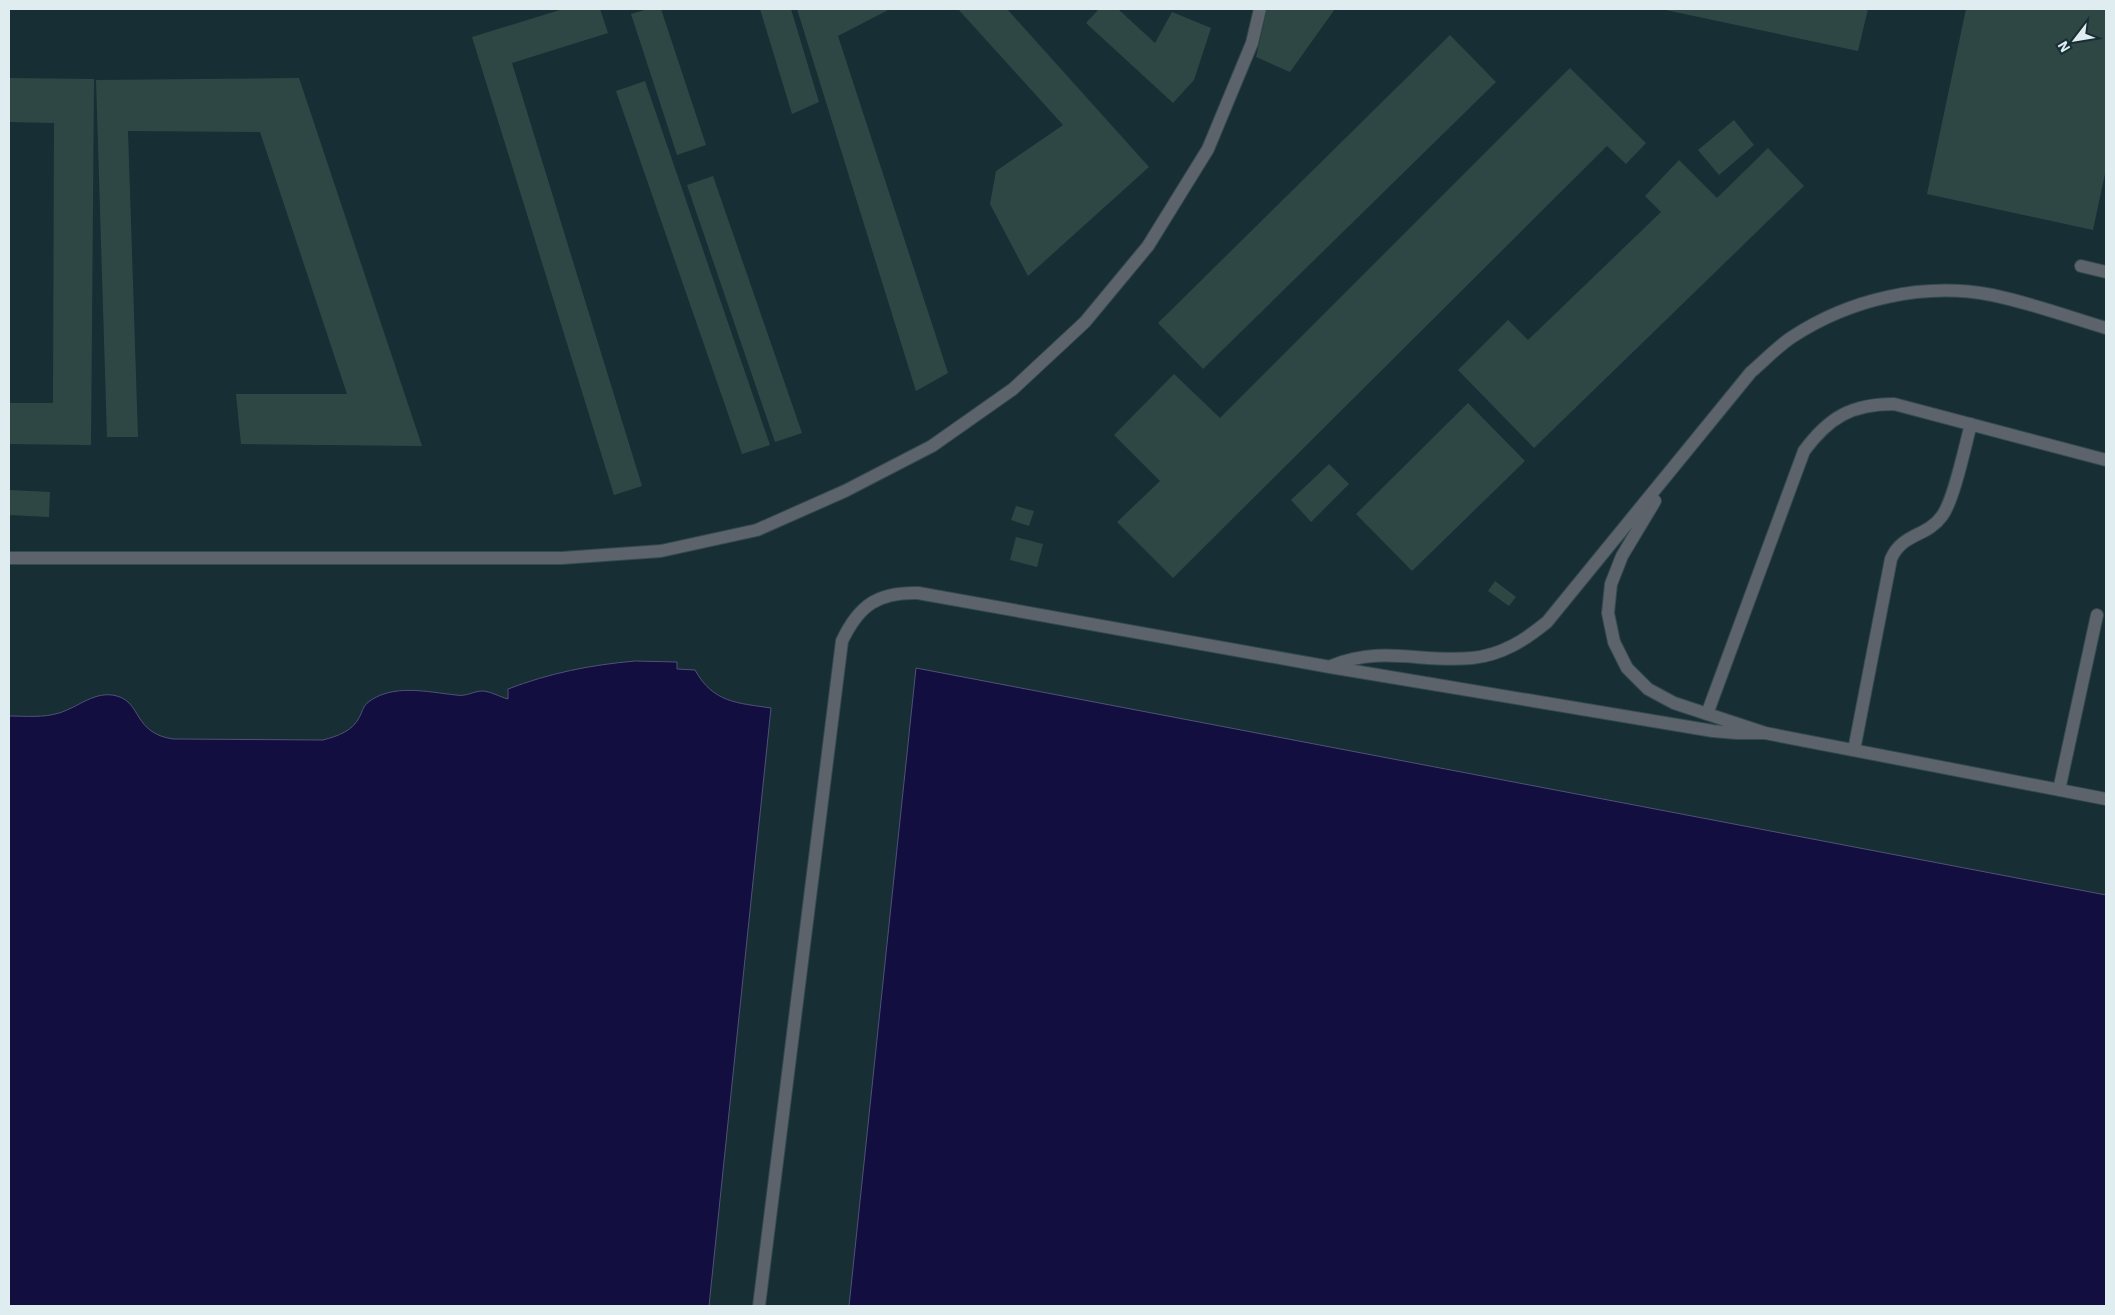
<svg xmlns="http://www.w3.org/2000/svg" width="2115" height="1315" viewBox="0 0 2115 1315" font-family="'IBM Plex Sans',sans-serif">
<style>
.water{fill:#120e40;stroke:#505175}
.building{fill:#2f4744}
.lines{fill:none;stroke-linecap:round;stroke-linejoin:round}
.minor-casing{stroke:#33494e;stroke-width:14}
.minor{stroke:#5c636a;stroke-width:12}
</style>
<rect width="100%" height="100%" fill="#172e34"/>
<path class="water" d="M635,661L677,662V669L695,670C713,703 738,703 771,708L709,1306H9V716C25,716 43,718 59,713C79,707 95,690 117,696C142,703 133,733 173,739L323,740C338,736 353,731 360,716C362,712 363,707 367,703C392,683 427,692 456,695C466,697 474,691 482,691C490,691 500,697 508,699V689C550,673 590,665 635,661Z
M916,668L2106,895V1306H849Z"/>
<path class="building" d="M563,9H600L608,33L512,63L642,486L614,495L472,37Z
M648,9H661L706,145L677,155L631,14Z
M760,9H791L819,102L792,114Z
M797,9H890L838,36L948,373L916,391Z
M958,9H1007L1149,167L1028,276L990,204L996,171L1063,125Z
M1099,9H1118L1155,43L1172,12L1211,28L1194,80L1173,103L1086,23Z
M1267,9H1335L1290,72L1256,57Z
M1661,9H1868L1858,51Z
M1966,9H2106V169L2093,230L1927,194Z
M1450,35L1496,82L1203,369L1158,323Z
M1570,68L1646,143L1626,164L1607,146L1173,578L1117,522L1160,481L1114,435L1174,374L1220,418Z
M9,78L94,79L91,445L9,444V403H53L54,123L9,122Z
M299,78L422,446L241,444L236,394H347L260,132L128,131L138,437H107L96,80Z
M645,81L770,445L742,454L616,91Z
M1734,120L1754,145L1719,175L1698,150Z
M1768,148L1804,186L1534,448L1458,370L1508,320L1528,340L1661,212L1645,196L1679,160L1717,198Z
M713,176L802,433L775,442L687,185Z
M1468,403L1525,461L1412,571L1356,514Z
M1329,464L1349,484L1311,522L1291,500Z
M9,490L50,492L49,517L9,515Z
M1016,506L1034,511L1029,526L1011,520Z
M1016,537L1043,544L1037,567L1010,560Z
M1495,581L1516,597L1509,606L1488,591Z"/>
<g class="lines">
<defs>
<path id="minor" d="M2081,266L2106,272
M1655,501L1622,556L1611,584L1608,613L1614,642L1627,668L1648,689L1674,703L1765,733L2106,799
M9,558H562L661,551L757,530L845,491L932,446L1013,389L1085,322L1148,246L1208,149L1252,43L1260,9
M1331,666C1383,645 1420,663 1472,658C1502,655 1525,640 1547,622L1751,372C1764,361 1777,347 1792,337C1850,299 1923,282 1992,295C2031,303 2069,317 2106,328
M1707,714L1804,451C1829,417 1852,404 1894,404L2106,460
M1854,750L1891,559C1902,533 1927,537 1942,516C1954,500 1965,446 1971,424
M2059,790L2097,615
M759,1306L842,641C859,605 878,592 918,593L1330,667L1713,731L1737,733H1765"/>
</defs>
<use href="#minor" class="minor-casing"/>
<use href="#minor" class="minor"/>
</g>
<rect width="2115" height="1315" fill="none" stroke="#dfedf1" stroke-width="20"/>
<g transform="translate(2075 40) rotate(239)" stroke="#172e34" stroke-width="4" paint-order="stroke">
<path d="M0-4L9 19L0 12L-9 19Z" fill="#dfedf1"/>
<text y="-8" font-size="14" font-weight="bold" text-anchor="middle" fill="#dfedf1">N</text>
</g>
</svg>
